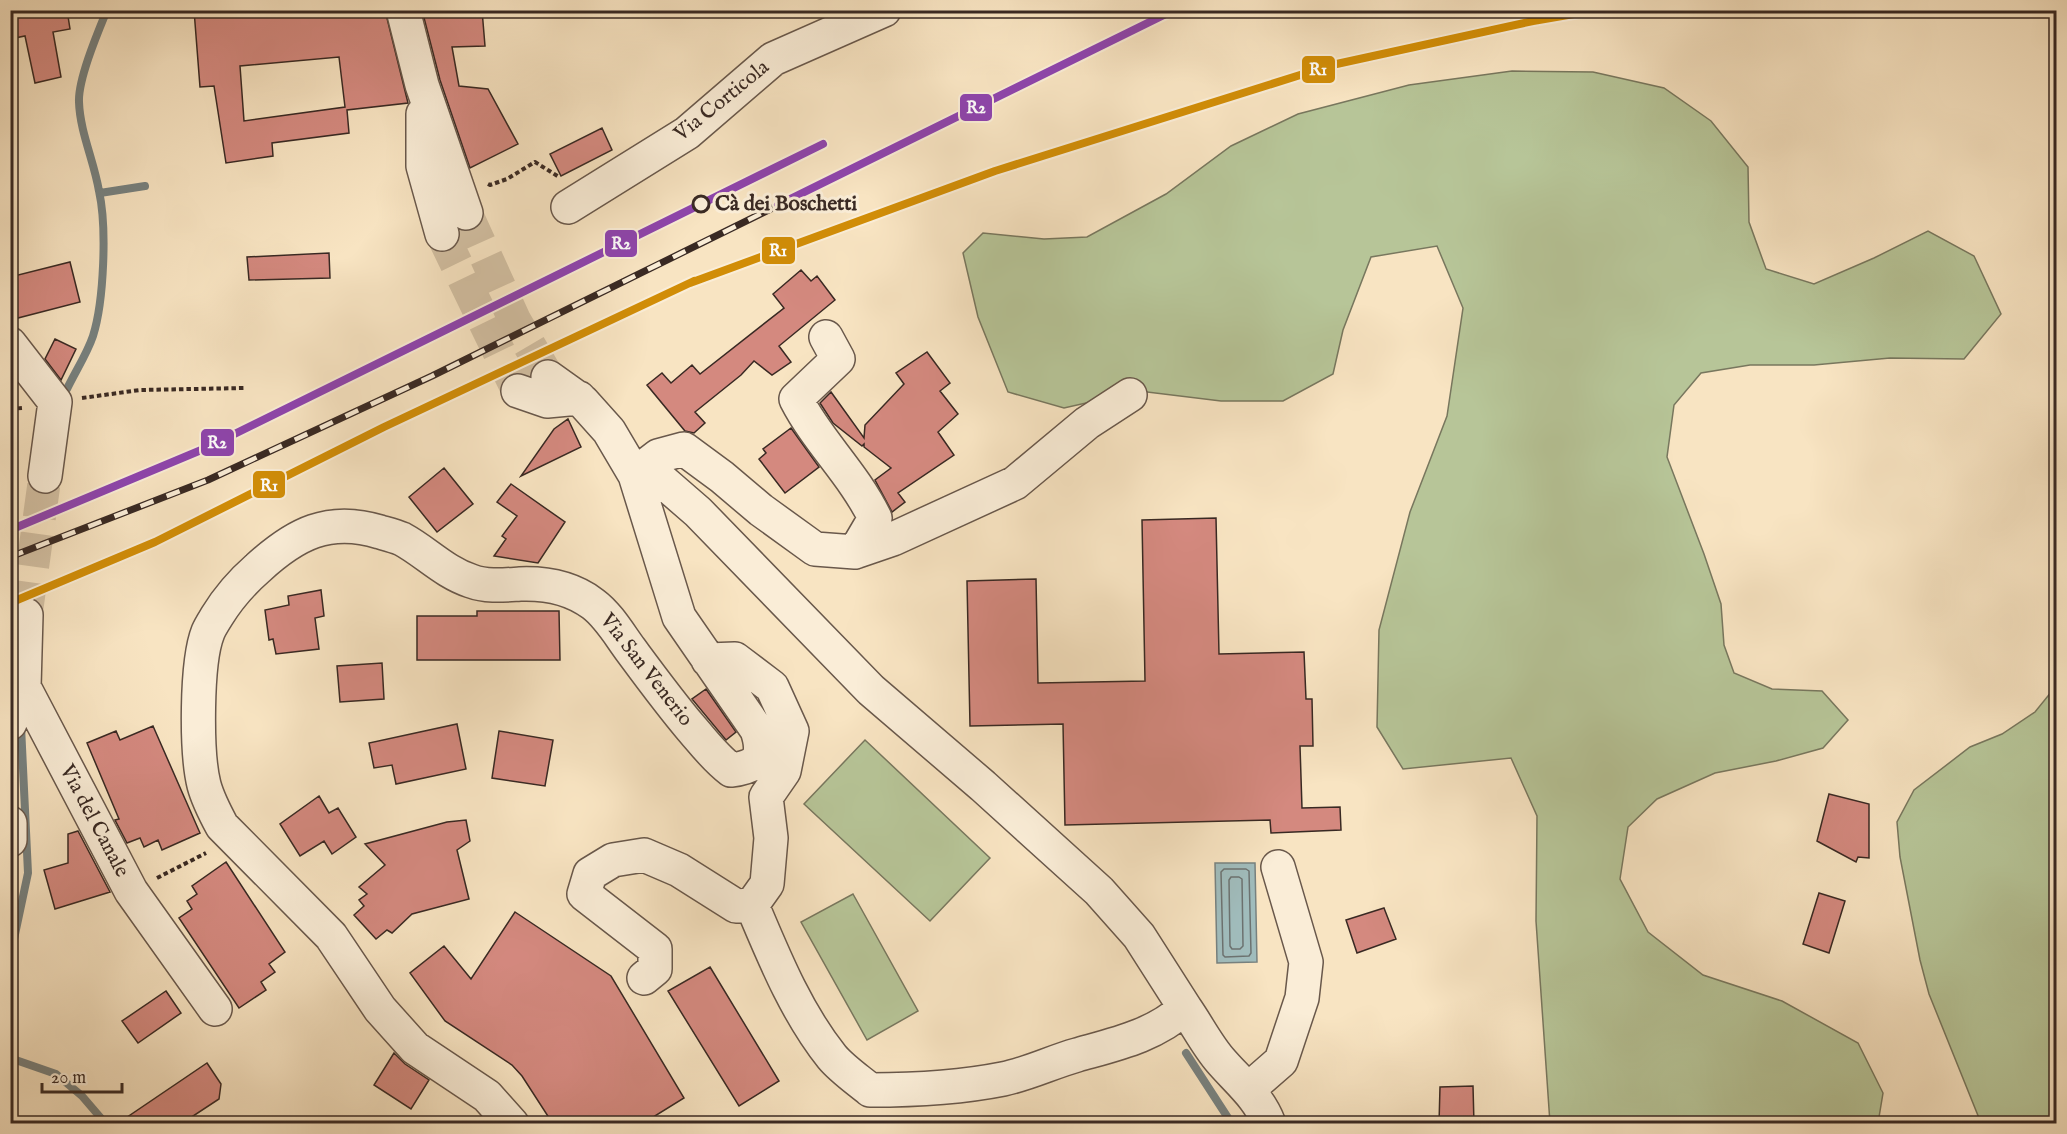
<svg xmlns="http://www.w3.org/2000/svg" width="2067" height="1134" viewBox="0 0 2067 1134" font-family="'IM FELL English',serif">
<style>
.green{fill:#b7c598;stroke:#78775e;stroke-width:1.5}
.water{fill:#a0bcbc;stroke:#77817f;stroke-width:1.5}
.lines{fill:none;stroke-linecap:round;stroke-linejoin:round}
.shore{stroke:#6c7270;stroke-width:1.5}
.stream{stroke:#77817f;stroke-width:8}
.building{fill:#d4897f;stroke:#392923;stroke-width:1.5;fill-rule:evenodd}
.minor-tunnel{stroke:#d2bfa2;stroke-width:33;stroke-dasharray:33 16;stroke-linecap:butt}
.minor-casing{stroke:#69584b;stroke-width:36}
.path{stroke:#392923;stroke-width:4;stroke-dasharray:4.5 3;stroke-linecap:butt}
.minor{stroke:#faedd7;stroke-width:33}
.rail-casing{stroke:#392923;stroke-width:7}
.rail{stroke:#faedd7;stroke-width:4.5;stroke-dasharray:14;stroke-linecap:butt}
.rail-1-casing{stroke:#faedd7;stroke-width:12}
.rail-2-casing{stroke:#faedd7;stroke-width:12}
.rail-1{stroke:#d18d07;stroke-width:8}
.rail-2{stroke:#8e44ad;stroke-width:8}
.stop-dot{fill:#faedd7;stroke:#392923;stroke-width:3}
.labels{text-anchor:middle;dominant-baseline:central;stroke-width:6;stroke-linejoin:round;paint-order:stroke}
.street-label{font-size:21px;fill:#392923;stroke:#faedd7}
.stop-label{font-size:21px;font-weight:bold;fill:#392923;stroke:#faedd7;text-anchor:start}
.line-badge{stroke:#faedd7;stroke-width:2}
.badge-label{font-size:16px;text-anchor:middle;font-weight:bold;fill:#fff}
</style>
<rect width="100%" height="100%" fill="#f8e4c2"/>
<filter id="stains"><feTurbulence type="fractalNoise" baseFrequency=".00333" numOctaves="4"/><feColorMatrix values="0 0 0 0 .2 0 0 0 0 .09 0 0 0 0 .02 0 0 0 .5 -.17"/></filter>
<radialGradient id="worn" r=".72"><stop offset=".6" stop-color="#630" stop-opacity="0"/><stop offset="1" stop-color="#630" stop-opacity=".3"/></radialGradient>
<path class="green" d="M1512,71L1593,72L1664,88L1711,121L1748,167L1749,222L1766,269L1814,284L1874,258L1928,231L1974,256L2001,314L1964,359L1890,358L1814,365H1750L1701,373L1674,405L1667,457L1704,554L1721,604L1724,645L1734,673L1772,689L1822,691L1848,720L1823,748L1776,761L1715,773L1657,799L1628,827L1620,879L1648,932L1703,975L1782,1001L1858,1043L1883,1093L1878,1123H1550L1536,921L1537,816L1511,758L1403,769L1377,727L1379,630L1410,512L1447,416L1463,308L1437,246L1371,257L1343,330L1333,374L1283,401H1221L1139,391L1064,408L1008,392L978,317L963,253L983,233L1044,239L1087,237L1166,194L1231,146L1298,114L1409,85Z
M2056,686V1123H1981L1929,994L1920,960L1900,857L1897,822L1914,790L1970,747L2002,734L2035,712Z
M865,740L990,858L930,921L804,804Z
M853,894L918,1011L867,1040L801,922Z"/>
<path class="water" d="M1215,863H1255L1257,962L1217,963Z"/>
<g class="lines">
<path class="shore" d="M1224,869H1246L1249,871L1251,953L1249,956L1225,957L1223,955L1221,872Z
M1231,877H1239L1242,879L1243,946L1240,949H1232L1230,946L1229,880Z"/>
<path class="stream" d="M100,193L145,186
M67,389C75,372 87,354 93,336C104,301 107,227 99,191C94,161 80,132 79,102C78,79 98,32 107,10
M10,946L14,939L28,873L21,726
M1186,1053L1232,1124
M10,1058L56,1074L82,1096L106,1124"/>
</g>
<path class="building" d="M10,10H67L70,29L53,32L61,77L35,83L25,36L10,39Z
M194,10H236V13L263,10H385L408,103L347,110L349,133L272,143L273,156L226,163L214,86L200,87ZM339,57L345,107L244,121L240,66Z
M422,10H482L485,46L452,47L459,86L488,89L518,144L470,168L440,80Z
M602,128L612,150L561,176L550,154Z
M329,253L330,278L249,280L247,257Z
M70,262L80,302L14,319L10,306V277Z
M801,270L811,281L817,276L835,300L779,346L791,362L772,375L754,361L741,375L695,412L705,423L694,433L685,431L647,385L662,373L671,383L692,365L700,374L784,308L773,294Z
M55,339L76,349L61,380L45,359Z
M927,352L950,383L940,391L958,414L938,432L954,455L898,493L905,502L892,512L875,480L891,468L864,447V444L862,446L833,423L820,403L831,392L864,438L865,425L904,384L896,373Z
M568,419L581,447L521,476L554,429Z
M791,428L819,467L785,493L759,459L766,453L763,449Z
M444,468L473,504L437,532L409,497Z
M511,484L565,522L538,563L494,556L506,539L502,536L517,516L497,502Z
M1216,518L1219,654L1304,652L1306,699H1312L1313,746H1300L1302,808L1340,807L1341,830L1271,833L1270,820L1065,825L1063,724L970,726L967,581L1036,579L1038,683L1145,681L1142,520Z
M321,590L324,616L315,618L319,649L276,654L273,639L269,640L265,610L289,605L288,596Z
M477,611H559L560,660H417V616H477Z
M382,663L384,699L340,702L337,666Z
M706,689L736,732L726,740L692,699Z
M457,724L466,769L396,784L392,765L374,768L369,743Z
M153,726L200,833L162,850L158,840L144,847L140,838L127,843L115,820L119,819L87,743L116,731L120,740Z
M499,731L553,740L545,786L492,778Z
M1829,794L1869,804V858L1858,857L1856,862L1817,841Z
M319,796L329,813L338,808L356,837L332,854L324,841L300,856L280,824Z
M466,820L470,841L457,850L469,899L412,914L392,933L387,930L376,939L354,915L364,906L359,900L367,894L359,887L385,865L365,844L447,822Z
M78,831L110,892L55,909L44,870L68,863V834Z
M226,862L285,952L269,964L275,972L261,982L266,990L239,1008L179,918L192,909L187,901L197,894L192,886Z
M1819,893L1845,901L1829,953L1803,944Z
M1384,908L1396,939L1357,953L1346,920Z
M515,912L611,976L684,1098L642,1124H553L522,1076L512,1065L445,1021L410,973L444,946L471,979Z
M710,967L779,1081L739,1106L668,991Z
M166,991L181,1013L138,1043L122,1021Z
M394,1053L405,1064L429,1080L411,1109L374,1085Z
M207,1063L221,1084L219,1099L181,1124H117Z
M1473,1086L1474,1124H1439L1440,1087Z"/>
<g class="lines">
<path class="minor-tunnel" d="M466,213L515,321L548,377
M442,234L518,391
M26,615L45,476"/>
<defs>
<path id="minor" d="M403,10L422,85L466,213
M423,114V166L442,234
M568,207L687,133L773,59L884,10
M826,337L838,359L796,399C818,442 853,473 875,518L855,552
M10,344L55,402L45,476
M518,391L547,401L579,398
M645,466L658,456L684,449L722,477L761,510L815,549L855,552L893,539L1015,483L1087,423L1130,395
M635,475L645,466L698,512L871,690L983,786L1099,891L1139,936L1185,1008
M26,615L24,687L131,891L215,1009
M10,723L24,687
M10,823V840
M752,905C774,957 796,1012 832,1057C842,1069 858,1080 870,1090C916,1090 958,1088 1003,1079C1028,1074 1052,1062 1077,1055C1116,1044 1154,1036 1185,1008C1197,1025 1207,1045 1220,1060C1238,1081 1259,1097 1269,1124
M644,978L655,969V949L584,894L590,874L613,860L644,855L679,870L736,906L752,905L767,884L771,838L766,797L784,771L792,731L772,687L735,659L708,660
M1249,1089L1281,1061L1302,998L1306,962L1278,867
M512,1124L487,1096L415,1048L380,1009L331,936L222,826C215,813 208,800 204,785C196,753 196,662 208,632C210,627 214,621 217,616C228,598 242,582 258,568C295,534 329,516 380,532C387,534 395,536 402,539C426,552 444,572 471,581C487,587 504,585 520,584C546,583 572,588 593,604C608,615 619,634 630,649C650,676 669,702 691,728C704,743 715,758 731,770C758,767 766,757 757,730L679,617L635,475L609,431L583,402L548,377"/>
</defs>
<use href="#minor" class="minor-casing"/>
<path class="path" d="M488,184L490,185L507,179L535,162L559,177
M82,398L140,390L244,388
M10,409L22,408
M157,878L206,853"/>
<use href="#minor" class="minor"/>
<defs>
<path id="rail" d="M10,557L208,480L432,376L1174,10
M10,603L155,542L384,427L694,281L690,283"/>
</defs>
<use href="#rail" class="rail-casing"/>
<use href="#rail" class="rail"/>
<defs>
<path id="rail-1" d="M10,603L155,542L384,427L694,281L690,283L995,171L1332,65L1533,21L1597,10"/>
<path id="rail-2" d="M778,205L1174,10
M10,530L206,448L823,144"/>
</defs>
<use href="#rail-1" class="rail-1-casing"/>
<use href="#rail-2" class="rail-2-casing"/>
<use href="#rail-1" class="rail-1"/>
<use href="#rail-2" class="rail-2"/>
</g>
<circle class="stop-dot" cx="701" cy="204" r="8"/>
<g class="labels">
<g class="street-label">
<text transform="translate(722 101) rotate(-39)">Via Corticola</text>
<text transform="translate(646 670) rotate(52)">Via San Venerio</text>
<text transform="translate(94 821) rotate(62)">Via del Canale</text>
</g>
<g class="stop-label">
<text x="715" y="204">Cà dei Boschetti</text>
</g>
</g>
<g class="line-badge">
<rect x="1301" y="55" width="35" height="29" rx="6" fill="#d18d07"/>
<rect x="959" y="93" width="34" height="29" rx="6" fill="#8e44ad"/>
<rect x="604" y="229" width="34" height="29" rx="6" fill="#8e44ad"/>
<rect x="761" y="236" width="35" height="29" rx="6" fill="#d18d07"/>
<rect x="200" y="428" width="35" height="29" rx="6" fill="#8e44ad"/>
<rect x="252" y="470" width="34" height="29" rx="6" fill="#d18d07"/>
</g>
<g class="badge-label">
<text x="1318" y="75">R1</text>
<text x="976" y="113">R2</text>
<text x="621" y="249">R2</text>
<text x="778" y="256">R1</text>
<text x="217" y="448">R2</text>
<text x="269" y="491">R1</text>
</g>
<rect width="2067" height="1134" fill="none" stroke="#f8e4c2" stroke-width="36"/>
<rect x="12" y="12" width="2043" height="1110" fill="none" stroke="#392923" stroke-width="3"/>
<rect x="18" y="18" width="2031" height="1098" fill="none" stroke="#392923" stroke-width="1.5"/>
<path d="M42 1083v9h80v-9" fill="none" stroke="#392923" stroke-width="3"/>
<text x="51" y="1083" font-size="18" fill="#392923" stroke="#faedd7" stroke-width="4.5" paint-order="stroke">20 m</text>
<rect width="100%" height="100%" filter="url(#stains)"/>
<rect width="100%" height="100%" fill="url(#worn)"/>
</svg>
